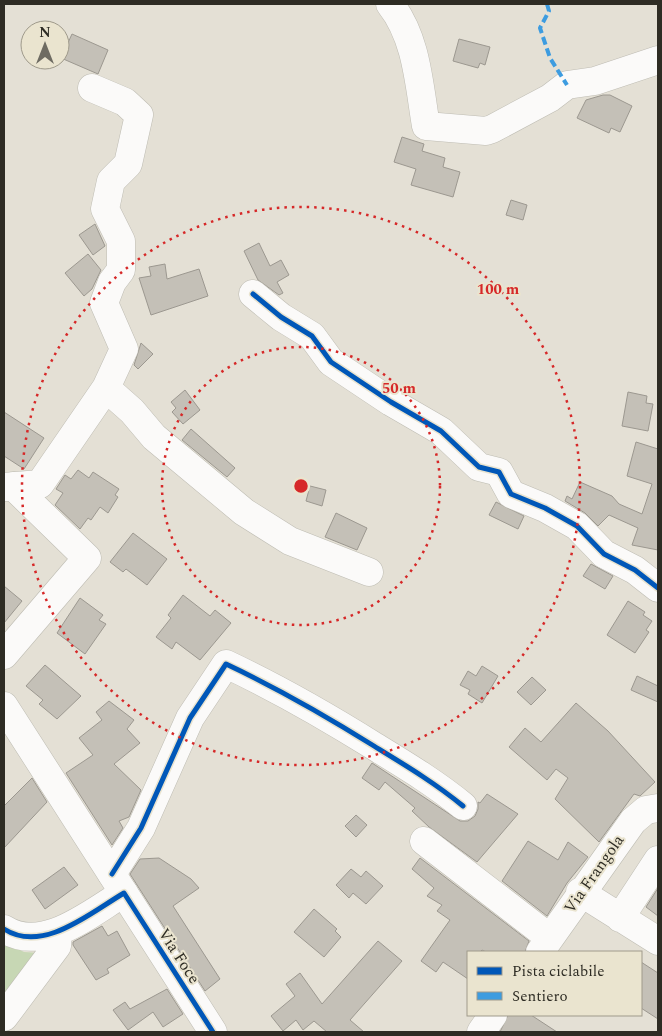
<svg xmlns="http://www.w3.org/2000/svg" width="662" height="1036" viewBox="0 0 662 1036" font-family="Spectral,serif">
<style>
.green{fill:#c7d7b4}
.building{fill:#c4c0b7;stroke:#9c9890}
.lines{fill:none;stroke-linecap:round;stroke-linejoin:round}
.minor-casing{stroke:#bebcb3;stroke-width:29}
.major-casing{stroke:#bebcb3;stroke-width:29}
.minor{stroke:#fbfaf9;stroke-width:28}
.major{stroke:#fbfaf9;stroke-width:28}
.quiet{stroke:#3d9ce0;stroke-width:4;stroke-dasharray:8 4;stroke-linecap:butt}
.cycleway-casing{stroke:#eae4cf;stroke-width:8}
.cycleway{stroke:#0057b8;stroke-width:5}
.ring{fill:none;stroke:#d62828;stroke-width:2.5;stroke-dasharray:2.5 5}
.labels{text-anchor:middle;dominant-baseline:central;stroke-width:4;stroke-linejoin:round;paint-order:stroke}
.street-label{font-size:16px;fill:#2e2c24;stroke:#eae4cf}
.centre{fill:#d62828;stroke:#eae4cf;stroke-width:2.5}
.ring-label{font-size:15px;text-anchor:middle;font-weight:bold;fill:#d62828;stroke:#eae4cf;stroke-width:4;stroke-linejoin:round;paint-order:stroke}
</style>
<rect width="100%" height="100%" fill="#e4e0d5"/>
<path class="green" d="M4,942L24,952L39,953L4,1009Z"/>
<path class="building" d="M72,34L108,50L98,74L61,58Z
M459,39L490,47L485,65L480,63L478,68L453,61Z
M603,95H610L632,106L620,132L611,128L609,133L577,118L586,100Z
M402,137L424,144L422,151L445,158L443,167L460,172L453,197L411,185L416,169L394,162Z
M511,200L527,205L523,220L506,215Z
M95,224L105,246L93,255L79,235Z
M259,243L270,266L281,260L289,275L277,282L283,293L279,295L258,280L244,251Z
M88,254L101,270L92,289L84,296L65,273Z
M165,264L167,279L199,269L208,296L151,315L139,278L151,276L149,267Z
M141,343L153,354L138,369L134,365Z
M185,390L200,410L183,424L172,412L176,408L171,402Z
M628,392L647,396L646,403L653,404L648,431L622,426Z
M4,412L44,438L24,469L4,456Z
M191,429L235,468L227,477L182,440Z
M636,442L658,449V550L632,545L638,528L609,515L598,526L585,513L565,501L567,496L572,499L580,482L612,496L619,504L642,514L652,484L627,476Z
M78,470L89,478L93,472L119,489L115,495L118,497L108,513L100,507L91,520L88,518L80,529L55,505L63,493L56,489L65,475L71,479Z
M310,486L326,490L322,506L306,501Z
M496,502L524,516L518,529L489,515Z
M336,513L367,528L357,550L325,537Z
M133,533L167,559L147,585L126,569L123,572L110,562Z
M591,564L613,576L605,589L583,576Z
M4,586L22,601L4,623Z
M183,595L210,616L215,610L231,623L200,660L176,642L172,649L156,637L171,618L168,615Z
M80,598L103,615L99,620L106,624L85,654L57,633Z
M628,601L645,612L643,615L652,621L646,630L649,632L635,653L607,635Z
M45,665L81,696L57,719L39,704L43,700L26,686Z
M482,666L498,676L482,703L468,694L470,690L460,685L468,671L476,676Z
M637,676L658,686V702L631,690Z
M532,677L546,690L531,705L517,692Z
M109,701L134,720L127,729L140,743L114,764L141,790L129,817L119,821L123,828L112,845L66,773L93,755L79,738L102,720L96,712Z
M576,703L608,731L655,782L640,796L634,794L599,842L555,799L568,778L556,769L547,780L509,747L525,728L541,742Z
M372,763L460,821H468L475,816L478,809V802L480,803L487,794L518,814L477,862L429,827L412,811L415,808L385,782L379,790L362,778Z
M32,778L47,802L4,848V806Z
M356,815L367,825L356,837L345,826Z
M528,841L558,860L568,842L588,857L567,883L547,916L502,881Z
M159,858L191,879L199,888L173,906L220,979L205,991L130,874L140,859Z
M420,858L529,941L525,952H486L482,950L480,952H468V979L443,962L436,972L421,961L450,920L437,911L442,905L427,896L434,888L412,869Z
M64,867L78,885L45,909L32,890Z
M351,869L361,877L366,871L383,886L366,904L353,893L349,898L336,885Z
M658,888V916L646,907Z
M314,909L337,929L335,931L341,937L324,957L294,932Z
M102,926L108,936L117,931L130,955L107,969L109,973L96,980L73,945V942Z
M378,941L402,961L350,1020L364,1032H327L314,1021L303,1030L296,1020L283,1031L271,1016L295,996L286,984L300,973L322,1004Z
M641,962L658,973V1019L641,1008Z
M167,989L183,1014L163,1027L153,1012L128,1030L113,1010L125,1002L130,1009Z
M508,1015H531L557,1032H500Z"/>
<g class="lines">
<defs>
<path id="minor" d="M390,4C417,38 419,85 426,126L486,131L492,129L550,98L567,85L595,81L658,60
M253,294L281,317L312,336L331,362L391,402L441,431L479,467L499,472L511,494L545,508L577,526L604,554L635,570L658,588
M106,388L132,411L154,437L244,512L290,541L369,572
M4,487L40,484L106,388L124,349L104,303L112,282L121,270V241L105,209L111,181L128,164L139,115L125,102L92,88
M4,655L87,558L13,486
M424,841L550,938
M112,874L141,828L190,718L226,664C277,688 326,716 374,746C405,765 435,783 463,806
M580,892L658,941
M620,918L658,860
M4,929C43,954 90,913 124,893
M540,952L633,821L646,810L658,808
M4,1017L57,946L58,932
M481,1032L493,1015"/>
<path id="major" d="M4,706L213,1032"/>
</defs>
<use href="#minor" class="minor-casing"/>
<use href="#major" class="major-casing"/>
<use href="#minor" class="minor"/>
<use href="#major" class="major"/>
<path class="quiet" d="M547,4L549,11L540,28L550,58L567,85"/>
<defs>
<path id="cycleway" d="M253,294L281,317L312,336L331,362L391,402L441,431L479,467L499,472L511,494L545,508L577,526L604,554L635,570L658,588
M112,874L141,828L190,718L226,664C277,688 326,716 374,746C405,765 435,783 463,806
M4,929C43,954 90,913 124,893L213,1032"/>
</defs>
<use href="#cycleway" class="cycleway-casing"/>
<use href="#cycleway" class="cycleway"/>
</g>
<g class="ring">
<circle cx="301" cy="486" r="139"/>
<circle cx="301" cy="486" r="279"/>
</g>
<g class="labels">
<g class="street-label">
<text transform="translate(594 874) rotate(-55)">Via Frangola</text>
<text transform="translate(179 956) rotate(57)">Via Foce</text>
</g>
</g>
<circle cx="301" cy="486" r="8" class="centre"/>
<g class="ring-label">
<text x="498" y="294">100 m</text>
<text x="399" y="393">50 m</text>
</g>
<rect width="662" height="1036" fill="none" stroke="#2e2c24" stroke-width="10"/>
<rect x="467" y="951" width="175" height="65" fill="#eae4cf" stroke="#9f9a8b"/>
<rect x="477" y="967" width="25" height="8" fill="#0057b8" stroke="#9f9a8b"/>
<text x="512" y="976" font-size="15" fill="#2e2c24">Pista ciclabile</text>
<rect x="477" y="992" width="25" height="8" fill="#3d9ce0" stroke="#9f9a8b"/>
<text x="512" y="1001" font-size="15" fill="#2e2c24">Sentiero</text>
<g transform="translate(45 45)"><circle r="24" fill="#eae4cf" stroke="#9f9a8b"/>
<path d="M0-4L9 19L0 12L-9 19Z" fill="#6e6b62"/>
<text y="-8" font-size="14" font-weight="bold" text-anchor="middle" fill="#2e2c24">N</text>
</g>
</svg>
